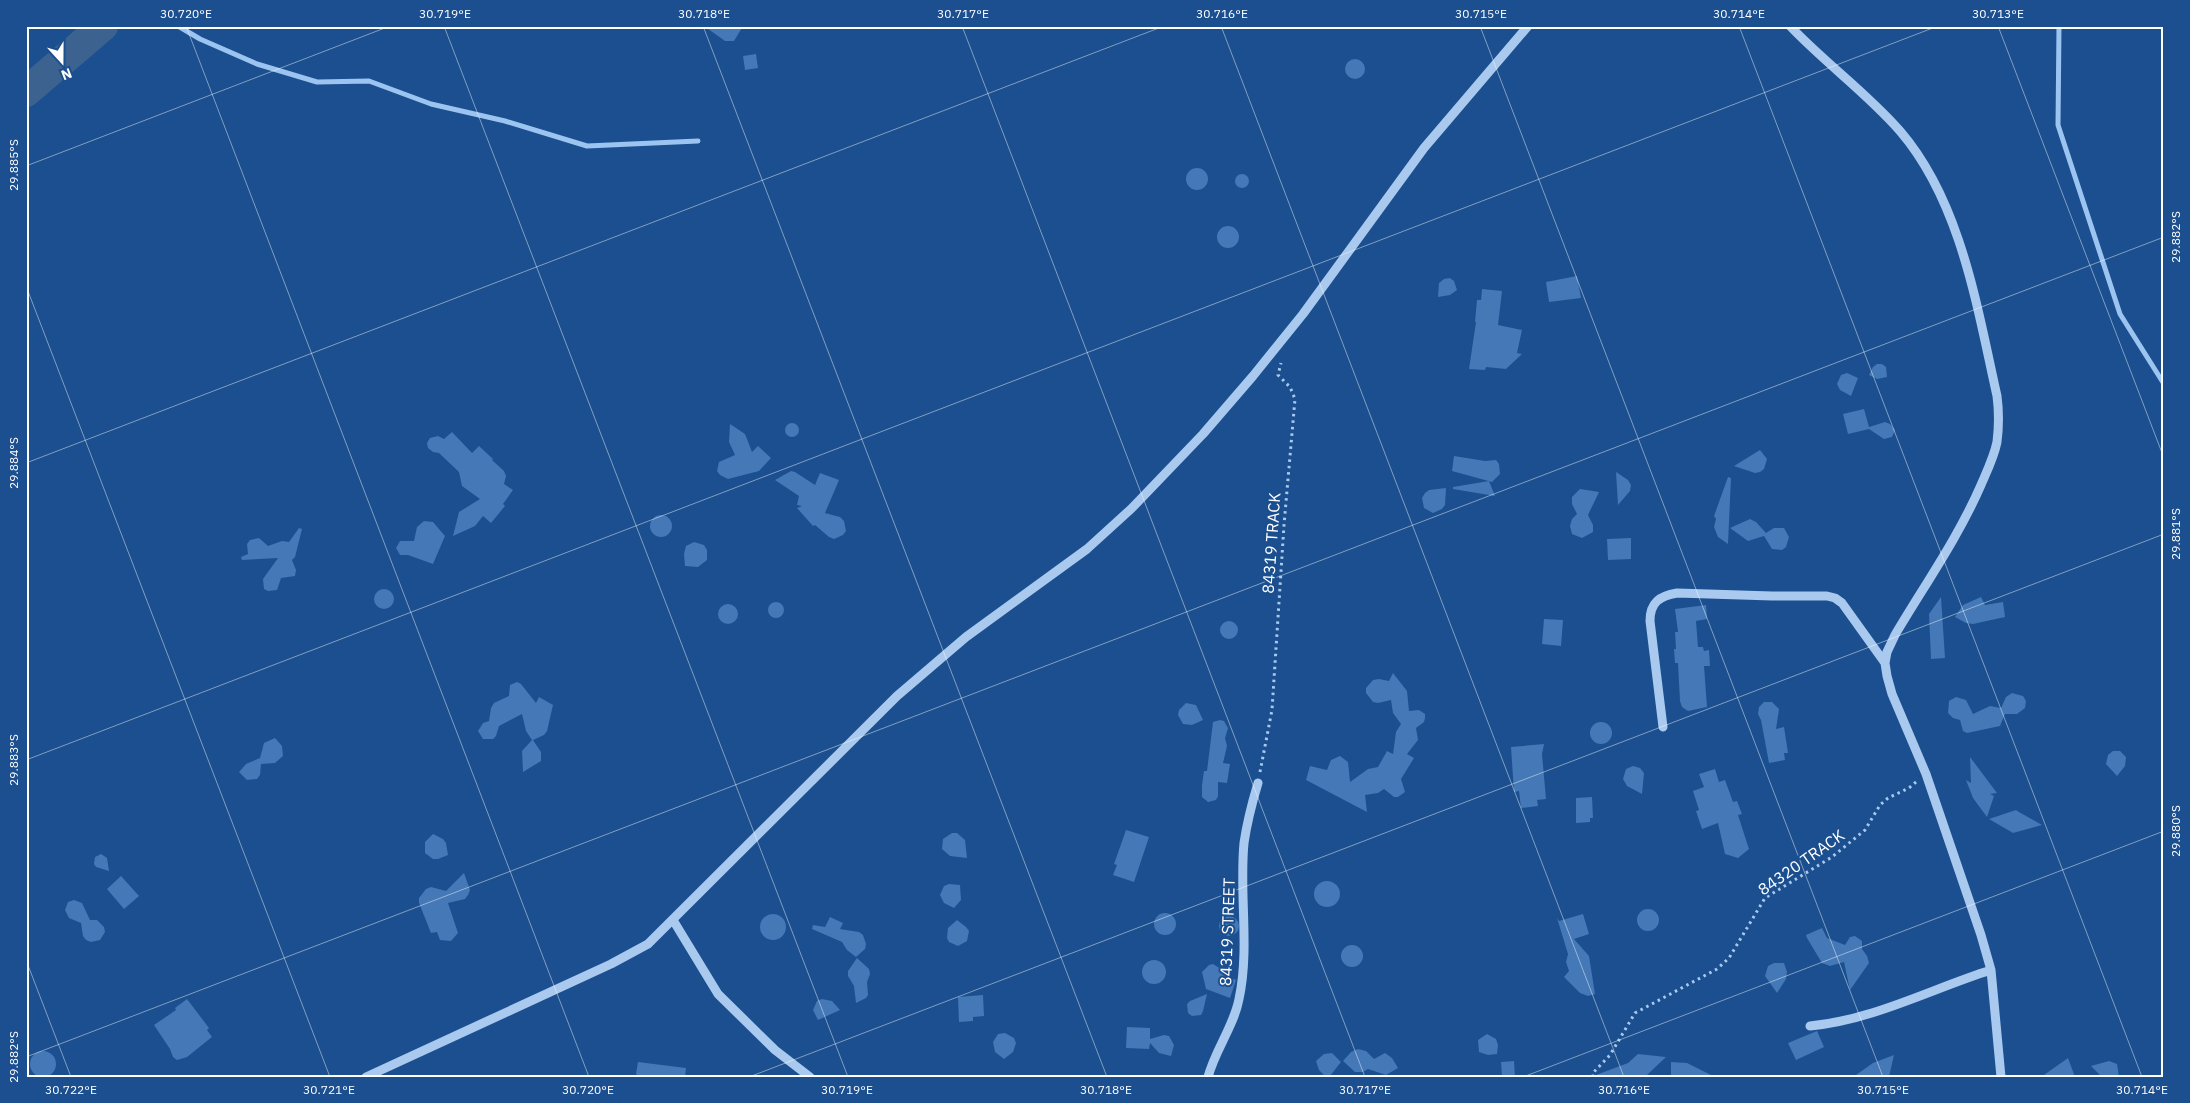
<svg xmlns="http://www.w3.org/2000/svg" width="2190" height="1103" viewBox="0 0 2190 1103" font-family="'IBM Plex Sans',sans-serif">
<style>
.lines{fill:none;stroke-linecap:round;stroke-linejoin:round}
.stream{stroke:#9cc4f0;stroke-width:5}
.river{stroke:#3c6290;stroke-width:30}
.building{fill:#4478b7}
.path{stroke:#a9c9ee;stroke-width:3;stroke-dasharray:2.5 4;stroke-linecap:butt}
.minor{stroke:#a9c9ee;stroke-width:9}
.ticks{fill:none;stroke:#fff;stroke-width:1;stroke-opacity:0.45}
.labels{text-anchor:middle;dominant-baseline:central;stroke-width:4;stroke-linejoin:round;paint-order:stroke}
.street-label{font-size:16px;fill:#fff;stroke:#1b4f8f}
.neatline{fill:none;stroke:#fff;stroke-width:2}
.ticks-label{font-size:12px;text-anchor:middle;fill:#fff}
</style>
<rect width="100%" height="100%" fill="#1b4f8f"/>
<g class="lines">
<path class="stream" d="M178,26L200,39L257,64L317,82L369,81L431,104L505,121L587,146L698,141
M2059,26L2058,125L2120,314L2164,384"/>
<path class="river" d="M26,92L103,26"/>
</g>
<path class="building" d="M704,26H743L734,41H725Z
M756,54L758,68L745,70L743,56Z
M1345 69a10 10 0 1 1 20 0a10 10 0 1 1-20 0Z
M1186 179a11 11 0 1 1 22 0a11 11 0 1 1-22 0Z
M1235 181a7 7 0 1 1 14 0a7 7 0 1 1-14 0Z
M1217 237a11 11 0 1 1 22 0a11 11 0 1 1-22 0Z
M1577,276L1581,298L1549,302L1546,282Z
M1450,278L1454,281L1457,290L1450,295L1438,297L1439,283L1444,279Z
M1482,289L1502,291L1498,325L1522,330L1517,353L1522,354L1506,369L1486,367L1485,370L1469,369L1476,322H1475L1477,300H1481Z
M1877,364H1882L1886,367L1887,377L1877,379L1869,375L1873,367Z
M1847,373L1858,378L1851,396L1840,390L1837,384L1841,375Z
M1864,409L1869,427L1885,422L1890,424L1895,430L1892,437L1884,439L1869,429L1848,434L1843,414Z
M785 430a7 7 0 1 1 14 0a7 7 0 1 1-14 0Z
M730,424L745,434L752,452L758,446L771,458L759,471L728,479L720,475L717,471L719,462L735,455L729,442Z
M452,432L472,453L479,446L493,459L492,460L504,471L506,476L504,484L513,490L503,504L505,506L491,523L483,516L475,526L453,536L459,512L480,499L462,486L459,472L439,453L433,452L428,448L427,443L430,438L438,436L444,439Z
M1760,450L1767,459L1764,469L1760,472L1755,473L1734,466Z
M1454,456L1485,461L1496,460L1499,464L1500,474L1492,482L1452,471Z
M791,471L795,472L815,485L820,473L839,480L825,513L840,517L844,521L846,531L843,535L834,539L829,537L815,525L813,526L797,508L802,506L797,505L799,496L775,480Z
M1616,472L1628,480L1631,485L1630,491L1618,505Z
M1728,477L1731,478L1728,544L1718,537L1714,527L1716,519L1714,516Z
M1489,481L1495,496L1453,489V487Z
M1446,488L1445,505L1442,509L1433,513L1424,508L1422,498L1425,493L1429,490Z
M1580,489L1599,492L1588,515L1593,525V532L1582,538L1572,534L1570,526L1572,519L1577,514L1572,504V497Z
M650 526a11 11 0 1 1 22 0a11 11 0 1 1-22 0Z
M1750,519L1756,522L1766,533L1774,528H1784L1789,537L1786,547L1782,550L1772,549L1764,536L1748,541L1730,528Z
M424,521L433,522L445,536L433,564L408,555H400L396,548L400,541H414L417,527Z
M299,528L302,529L295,557L292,560L296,570L295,576L281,578L277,590L268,591L264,589L263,579L278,558L242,560L241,557L248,554L247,544L250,540L259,538L268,546L282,541L289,542Z
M1631,538V559L1608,560L1607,539Z
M694,542L704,545L707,550V560L698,567L685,566L684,554L686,546Z
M374 599a10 10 0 1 1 20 0a10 10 0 1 1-20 0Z
M1941,597L1945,658L1931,659L1929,614Z
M1981,597L1985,605L2003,602L2005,617L1973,624L1966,623L1955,617L1963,605Z
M768 610a8 8 0 1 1 16 0a8 8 0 1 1-16 0Z
M718 614a10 10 0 1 1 20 0a10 10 0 1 1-20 0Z
M1706,605L1707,619L1696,621L1698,647H1703L1704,651L1709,650L1710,666H1704L1707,707L1688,711L1682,707L1680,701L1678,663H1675L1674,649H1676L1675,632H1678L1675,609Z
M1544,619L1563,620L1561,646L1542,644Z
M1220 630a9 9 0 1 1 18 0a9 9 0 1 1-18 0Z
M1393,673L1407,691L1409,711L1419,710L1425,714V718L1424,722L1416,728L1418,740L1407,754L1414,758L1401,779L1405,792L1398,797H1394L1384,789L1378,793L1365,795L1367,812L1306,780L1310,766L1327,770L1331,760L1340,756L1348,762L1350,782L1368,769L1378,767L1387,751L1393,754L1396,732L1401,724L1393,713L1391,700L1378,703L1373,702L1366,693V688L1373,680L1379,679L1389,681Z
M517,682L521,684L536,703L539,697L553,705L547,731L544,735L533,740L541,752V761L523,772L522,751L532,740L526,731L522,714L499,726L496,736L493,739H483L478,731L483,723L489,721L491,708L494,703L509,696L510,685Z
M2012,693L2023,696L2026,701L2025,708L2017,714H2005L2000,726L1967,733L1963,731L1960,720L1953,718L1948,713L1949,701L1956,697L1966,700L1973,714L1990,706L2001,708L2006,697Z
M1764,702H1772L1779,709L1776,729L1784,727L1788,753H1784L1785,760L1769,763L1761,720L1758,714L1759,707Z
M1186,703L1196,705L1203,720L1192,725L1183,724L1178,715L1179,710Z
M1220,720L1224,721L1228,728L1225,738L1227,746L1223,763L1230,764L1227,783L1218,782V796L1216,800L1208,802L1202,797V785L1204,771H1207L1213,722Z
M1590 733a11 11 0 1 1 22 0a11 11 0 1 1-22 0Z
M275,738L282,746L283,756L275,763L261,764L260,775L257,779L247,780L239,772L246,764L260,758L264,743Z
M1544,744L1542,754L1546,799L1537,800L1538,806L1521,808L1519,791L1514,792L1511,747Z
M2113,751H2120L2126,757L2125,766L2117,776L2106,764L2108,755Z
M1970,757L1997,793L1990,794L1994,796L1987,817L1973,798L1966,780L1971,783Z
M1633,766L1640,768L1644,773L1642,794L1627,786L1623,779L1626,769Z
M1715,769L1719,782L1725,780L1733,802L1737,801L1742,814L1738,815L1749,849L1738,858L1725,854L1718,823L1702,829L1696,811L1699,810L1693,791L1704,787L1699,774Z
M1592,797L1593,818H1590V822L1576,823V798Z
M2016,810L2019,812L2042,825L2013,833L1989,819Z
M1126,830L1149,837L1134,882L1113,875L1117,865L1114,864Z
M952,833H957L965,840L967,858L950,856L942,849L943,839Z
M433,834L443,839L446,843L448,855L438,859H433L425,853V842Z
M101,854L107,858L109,871L96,867L94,864L95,857Z
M464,873L470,890L468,895L465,899L448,903L458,933L451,941L440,940L437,932L431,933L419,903V898L426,889L431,887L446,891Z
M121,876L139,896L124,909L107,889Z
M1314 894a13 13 0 1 1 26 0a13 13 0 1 1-26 0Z
M949,884L960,885L961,900L954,908L944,903L940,895L944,886Z
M74,900L82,903L90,920H97L104,927L105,932L100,940L91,942L86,940L83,936L81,923L69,918L65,910L68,902Z
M1637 920a11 11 0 1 1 22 0a11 11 0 1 1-22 0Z
M1154 924a11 11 0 1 1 22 0a11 11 0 1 1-22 0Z
M760 927a13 13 0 1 1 26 0a13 13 0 1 1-26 0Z
M1583,914L1589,934L1574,939L1589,956L1595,994L1588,996L1580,993L1564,977L1569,971L1566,962L1568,954L1557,918L1559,921Z
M1219 926a10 10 0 1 1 20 0a10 10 0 1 1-20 0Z
M830,917L843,923L840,929L859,932L863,935L866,944L865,949L856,957L847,950L842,942L812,929L813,925L825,927Z
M957,920L966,927L969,931L967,941L958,946L949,942L947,938L948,928Z
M1822,928L1827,938L1845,945L1850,937L1855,936L1862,941V949L1867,956L1869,963L1850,990L1844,962L1830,966L1822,963L1807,938L1806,935Z
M1341 956a11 11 0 1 1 22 0a11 11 0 1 1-22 0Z
M857,958L869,969L870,974L867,982L868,995L866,998L856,1003L854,986L848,976V971Z
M1142 972a12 12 0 1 1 24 0a12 12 0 1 1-24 0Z
M1774,963H1784L1787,972L1786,979L1777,993L1765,976L1768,966Z
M1213,964L1221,969L1223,975L1236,980L1230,998L1206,989L1202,972L1209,965Z
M1207,994L1203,1011L1201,1015L1192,1016L1188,1013L1187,1004L1190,1001Z
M983,995L984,1016L973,1017V1021L959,1022L958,997Z
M187,999L209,1028L207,1030L212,1037L187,1057L177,1060L173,1057L170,1049L154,1025L176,1010L175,1008Z
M822,999L832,1001L840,1010L818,1020L813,1010L817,1001Z
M1127,1027L1150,1028V1039L1164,1035L1169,1036L1174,1045L1171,1056L1159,1053L1150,1043L1149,1049L1126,1048Z
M1817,1031L1824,1047L1796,1060L1788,1043Z
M1005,1033L1014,1038L1016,1043L1013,1052L1004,1059L995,1052L993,1042L998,1034Z
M1487,1034L1496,1039L1498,1045L1497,1054L1488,1055L1479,1052L1478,1040Z
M1358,1049L1366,1051L1374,1059L1385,1053L1392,1058L1398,1068L1386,1075L1368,1069L1363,1072H1355L1343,1061L1351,1052Z
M30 1064a13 13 0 1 1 26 0a13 13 0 1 1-26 0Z
M1332,1053L1341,1062L1330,1076L1324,1075L1319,1070L1316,1061L1324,1054Z
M1638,1054L1666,1057L1646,1076L1596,1077V1075L1628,1063Z
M1894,1055L1889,1077H1853L1873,1063Z
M2068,1058L2075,1077H2041Z
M1514,1061L1515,1077H1502L1501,1062Z
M2109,1061L2117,1064L2119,1077H2102L2091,1066Z
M638,1062L686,1068L685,1077H640L636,1074Z
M1671,1062L1687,1063L1715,1077H1671Z"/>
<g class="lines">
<path class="path" d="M1260,772L1272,710L1284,525L1295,399L1290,387L1278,375L1281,363
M1593,1077L1592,1074L1610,1055L1635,1013L1717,969L1729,958L1765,898L1832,857L1865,830L1880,805L1888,798L1909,788L1916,782"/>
<path class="minor" d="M1790,26C1825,63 1867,93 1900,131C1961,202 1977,307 1997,396C1999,411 1999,426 1997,442C1994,457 1987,471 1981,485C1958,538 1924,586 1895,635L1887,652L1885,663L1887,676L1892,694L1926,774L1981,935L1991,970L2001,1077
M1663,727L1650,621C1650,602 1660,596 1677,593L1772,596H1827L1835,598L1842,603L1885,663
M673,920L718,994L775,1050L810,1077
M1810,1026C1873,1020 1931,989 1991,970
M366,1077L611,964L648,944L897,696L966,637L1087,549L1131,509L1203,434L1253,376L1303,314L1424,148L1528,26
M1208,1077C1215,1050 1234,1026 1239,999C1250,948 1239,894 1244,843C1247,822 1252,803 1258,783"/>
</g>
<path class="ticks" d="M186,26L589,1077M444,26L848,1077M703,26L1107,1077M962,26L1365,1077M1221,26L1624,1077M1480,26L1883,1077M1739,26L2142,1077M1998,26L2164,458M26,166L390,26M26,286L330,1077M26,463L1164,26M26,760L1938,26M26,960L71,1077M26,1057L2164,237M749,1077L2164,534M1523,1077L2164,831"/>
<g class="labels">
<g class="street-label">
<text transform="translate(1271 543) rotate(-86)">84319 TRACK</text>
<text transform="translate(1801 862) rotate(-35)">84320 TRACK</text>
<text transform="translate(1227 932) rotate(-88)">84319 STREET</text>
</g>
</g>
<rect width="2190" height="1103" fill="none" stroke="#1b4f8f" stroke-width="55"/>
<g transform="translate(62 62) rotate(159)" stroke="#1b4f8f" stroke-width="4" paint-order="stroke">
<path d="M0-4L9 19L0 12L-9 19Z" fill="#ffffff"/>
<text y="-8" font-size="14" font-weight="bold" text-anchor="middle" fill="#ffffff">N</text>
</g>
<rect x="28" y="28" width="2134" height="1048" class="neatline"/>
<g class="ticks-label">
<text x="186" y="18">30.720°E</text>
<text x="445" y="18">30.719°E</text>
<text x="704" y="18">30.718°E</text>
<text x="963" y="18">30.717°E</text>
<text x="1222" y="18">30.716°E</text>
<text x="1481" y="18">30.715°E</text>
<text x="1739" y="18">30.714°E</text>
<text x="1998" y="18">30.713°E</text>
<text transform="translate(14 165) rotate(-90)" y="4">29.885°S</text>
<text transform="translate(2176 237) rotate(-90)" y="4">29.882°S</text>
<text transform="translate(14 463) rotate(-90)" y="4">29.884°S</text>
<text transform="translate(2176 534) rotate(-90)" y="4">29.881°S</text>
<text transform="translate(14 760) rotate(-90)" y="4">29.883°S</text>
<text transform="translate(2176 831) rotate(-90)" y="4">29.880°S</text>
<text transform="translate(14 1057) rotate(-90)" y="4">29.882°S</text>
<text x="71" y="1094">30.722°E</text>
<text x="329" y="1094">30.721°E</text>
<text x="588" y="1094">30.720°E</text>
<text x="847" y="1094">30.719°E</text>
<text x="1106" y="1094">30.718°E</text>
<text x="1365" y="1094">30.717°E</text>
<text x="1624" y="1094">30.716°E</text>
<text x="1883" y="1094">30.715°E</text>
<text x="2142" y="1094">30.714°E</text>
</g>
</svg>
